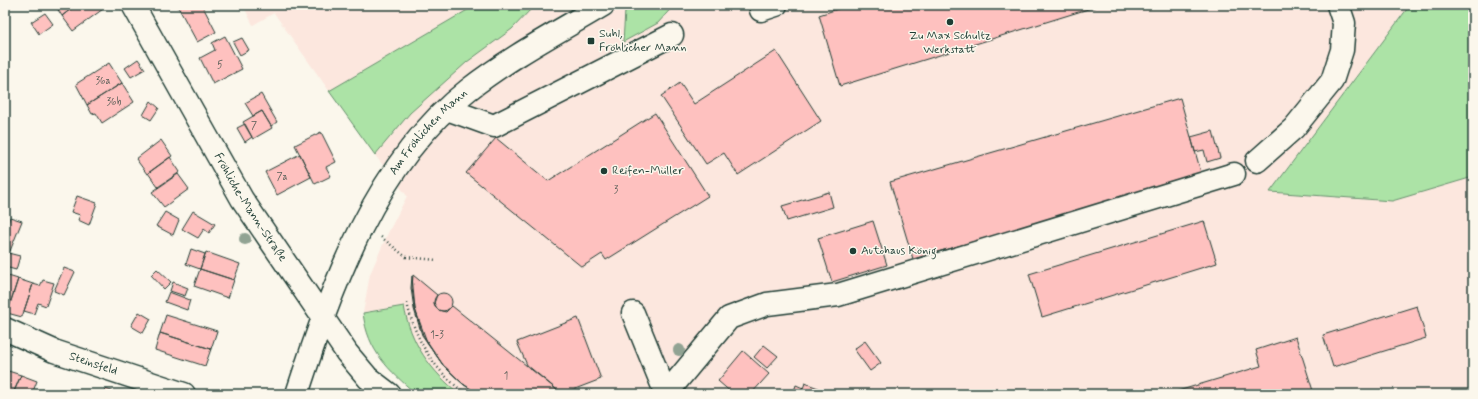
<svg xmlns="http://www.w3.org/2000/svg" width="1478" height="399" viewBox="0 0 1478 399" font-family="Mynerve,sans-serif">
<style>
.built{fill:#fce7de}
.green{fill:#ace3a6;stroke:#66906d}
.building{fill:#fec1bf;stroke:#1f3d34}
.lines{fill:none;stroke-linecap:round;stroke-linejoin:round}
.minor-casing{stroke:#1f3d34;stroke-width:25}
.path{stroke:#1f3d34;stroke-width:2.5;stroke-dasharray:1 3;stroke-linecap:butt}
.minor{stroke:#fbf7ec;stroke-width:22}
.tree{fill:#91a393}
.poi-dot{fill:#1f3d34;stroke:#fbf7ec;stroke-width:1.5}
.labels{text-anchor:middle;dominant-baseline:central;stroke-width:3;stroke-linejoin:round;paint-order:stroke}
.number-label{font-size:10px;fill:#575e57}
.poi-label{font-size:12px;fill:#1f3d34;stroke:#fbf7ec;text-anchor:start}
.street-label{font-size:12px;fill:#1f3d34;stroke:#fbf7ec}
</style>
<rect width="100%" height="100%" fill="#fbf7ec"/>
<filter id="ink" filterUnits="userSpaceOnUse"><feTurbulence type="fractalNoise" baseFrequency=".025" numOctaves="2"/><feDisplacementMap in="SourceGraphic" scale="8" xChannelSelector="R" yChannelSelector="G"/><feConvolveMatrix kernelMatrix="1 2 1 2 8 2 1 2 1" color-interpolation-filters="sRGB"/></filter>
<g filter="url(#ink)">
<path class="built" d="M243,5H1410L1270,192L1392,201L1473,177V394H416L372,345L365,328L363,313L370,274L387,235L407,196L371,150L274,13L253,25Z"/>
<path class="green" d="M476,5H537L532,8L512,29L467,62L410,113L375,155L329,91Z
M635,5H674L658,23L623,42L625,11Z
M1410,5H1473V177L1392,201L1270,192Z
M404,306C410,342 431,372 460,394H416C388,369 368,352 363,313Z"/>
<path class="building" d="M55,5H76L62,16Z
M76,5H100L103,9L73,31L62,16Z
M177,5H202L216,32L197,42Z
M850,5H1101L840,86L819,15Z
M45,13L53,24L39,34L31,22Z
M225,36L242,69L213,84L200,58L215,50L212,43Z
M242,38L249,50L240,55L233,42Z
M776,51L821,121L738,175L724,153L706,164L661,96L680,83L694,104Z
M138,59L145,69L131,77L125,68Z
M109,63L122,83L87,105L76,84Z
M122,83L134,102L102,123L96,113L92,114L87,105Z
M261,94L277,122L271,126L262,111L253,116L245,103Z
M1180,98L1202,176L913,259L890,182Z
M151,101L159,108L151,120L143,115Z
M262,111L272,128L253,139L243,122Z
M655,113L708,196L606,260L602,254L582,267L466,173L496,138L548,181Z
M245,124L252,137L245,142L237,128Z
M1213,131L1220,158L1207,162L1204,150L1195,152L1191,137Z
M321,132L336,162L326,167L331,176L315,184L295,145Z
M161,140L172,156L147,174L136,159Z
M300,154L311,177L277,195L265,172Z
M170,157L180,172L158,187L148,173Z
M178,174L189,189L164,207L152,192Z
M829,192L833,207L787,221L782,206Z
M77,196L97,203L89,225L78,220L80,215L71,212Z
M193,211L215,224L209,233L204,229L198,238L182,229Z
M165,212L179,220L173,235L156,226Z
M10,217L22,221L10,251L5,249V227H7Z
M873,221L887,265L832,282L818,238Z
M1204,221L1217,263L1042,317L1029,274Z
M191,249L205,254L200,269L186,264Z
M206,252L240,264L234,280L200,269Z
M8,253L20,256L16,270L5,267Z
M64,268L75,272L64,295L54,291Z
M157,269L171,282L164,289L151,275Z
M200,269L234,280L228,298L194,286Z
M5,275L18,279L7,313L5,312Z
M413,275L437,295L434,303L438,310L446,312L452,306L562,394H478L463,384L443,365L423,335L415,309L412,288Z
M412,276L415,309L427,342L443,365L463,384L478,394L463,384L443,365L422,335L414,309L411,288Z
M18,279L33,284L22,317L7,313Z
M43,280L54,283L46,306L38,303L34,314L24,311L33,284L40,286Z
M173,282L188,288L185,296L170,291Z
M169,292L190,300L187,310L165,302Z
M434 302a9 9 0 1 1 18 0a9 9 0 1 1-18 0Z
M1417,306L1426,338L1333,367L1323,335Z
M139,312L151,319L143,333L131,326Z
M166,315L217,331L211,349L160,333Z
M578,318L601,379L562,394L527,365L517,342Z
M160,333L211,349L205,366L155,350Z
M1296,337L1314,394H1168L1261,366L1256,350Z
M865,341L881,363L870,371L854,349Z
M764,345L778,356L767,368L754,357Z
M743,351L769,374L751,394H733L718,381Z
M5,370L21,375L13,394H5Z
M21,375L37,381L32,394H13Z
M805,383L834,394H801Z
M796,385L803,388L801,394H793Z
M105,389L122,394H103Z"/>
<g class="lines">
<defs>
<g id="minor">
<path id="s1" d="M133,5L242,199L347,353L368,378L389,394"/>
<path d="M761,10L776,5"/>
<path d="M447,109L494,126L672,35"/>
<path d="M1257,161L1294,128L1332,81L1342,50L1344,23L1338,5"/>
<path d="M633,313L666,394"/>
<path id="s2" d="M5,329L54,351L184,394"/>
<path id="s3" d="M297,394C332,286 376,162 468,90C510,57 558,32 603,5"/>
<path d="M666,394L729,318L767,304L838,295L1234,174"/>
</g>
</defs>
<use href="#minor" class="minor-casing"/>
<path class="path" d="M381,237L406,257L437,260
M407,303C416,342 434,370 466,394"/>
<use href="#minor" class="minor"/>
</g>
<g class="tree">
<circle cx="245" cy="239" r="6"/>
<circle cx="679" cy="350" r="6"/>
</g>
</g>
<g class="poi-dot">
<circle cx="950" cy="22" r="4"/>
<rect x="587" y="37" width="8" height="8" rx="2"/>
<circle cx="604" cy="171" r="4"/>
<circle cx="853" cy="251" r="4"/>
</g>
<g class="labels">
<g class="number-label">
<text x="220" y="65">5</text>
<text x="103" y="81">36a</text>
<text x="114" y="102">36b</text>
<text x="254" y="126">7</text>
<text x="282" y="177">7a</text>
<text x="616" y="190">3</text>
<text x="437" y="335">1-3</text>
<text x="506" y="376">1</text>
</g>
<g class="poi-label">
<text x="599" y="34">Suhl,<tspan x="599" dy="14">Fröhlicher Mann</tspan></text>
<text x="950" y="36" text-anchor="middle">Zu Max Schultz<tspan x="950" dy="14">Werkstatt</tspan></text>
<text x="612" y="171">Reifen-Müller</text>
<text x="861" y="251">Autohaus König</text>
</g>
<g class="street-label">
<text stroke="none"><textPath href="#s3" startOffset="296">Am Fröhlichen Mann</textPath></text>
<text stroke="none"><textPath href="#s1" startOffset="234">Fröhliche-Mann-Straße</textPath></text>
<text stroke="none"><textPath href="#s2" startOffset="95">Steinsfeld</textPath></text>
</g>
</g>
<rect width="1478" height="399" fill="none" stroke="#fbf7ec" stroke-width="20"/>
<rect x="10" y="10" width="1458" height="379" fill="none" stroke="#1f3d34" stroke-width="1.5" filter="url(#ink)"/>
</svg>
